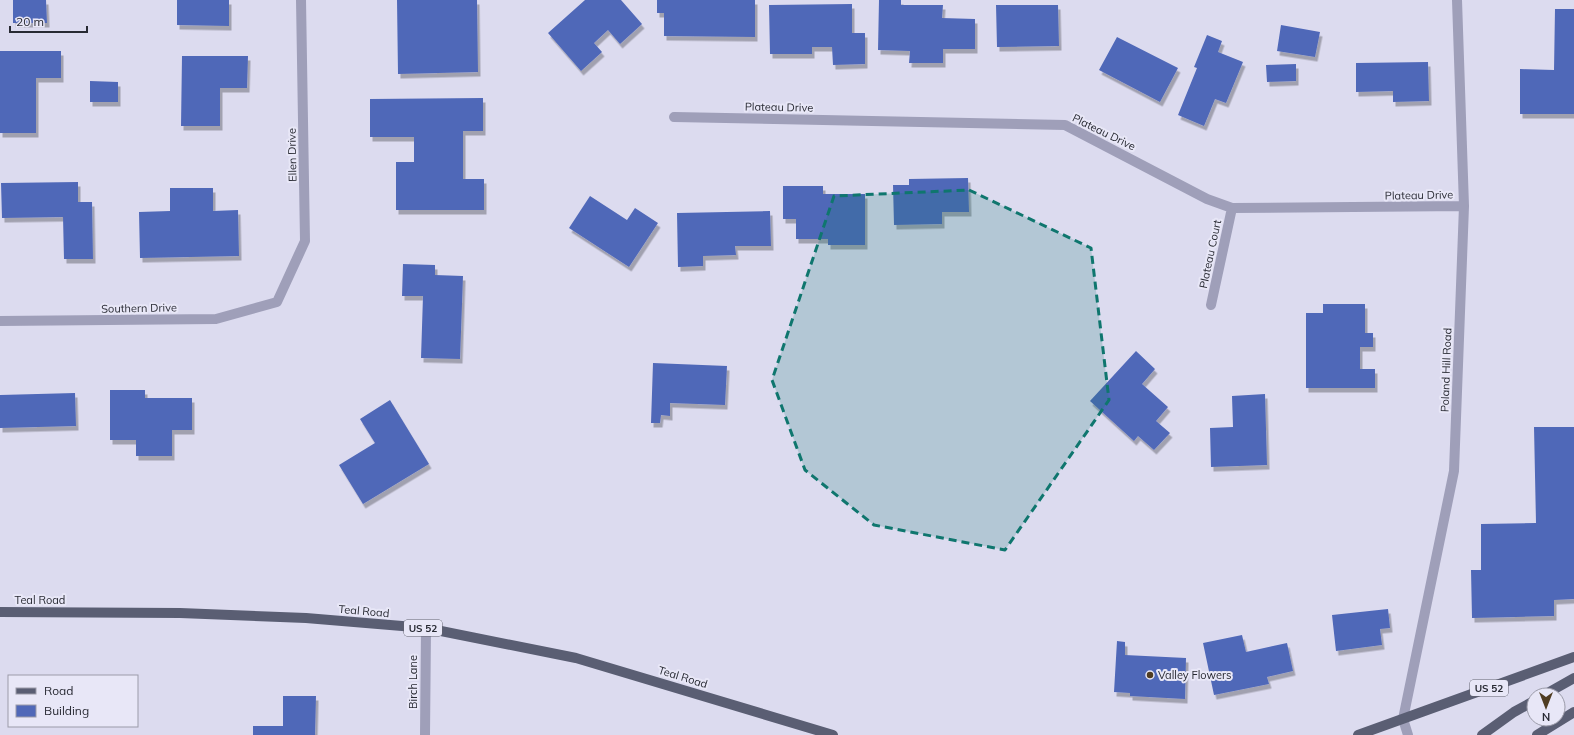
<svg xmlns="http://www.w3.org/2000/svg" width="1574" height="735" viewBox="0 0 1574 735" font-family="Mulish,sans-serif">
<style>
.building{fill:#5068b8;filter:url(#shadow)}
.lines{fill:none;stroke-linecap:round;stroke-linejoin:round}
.street{stroke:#9f9fb9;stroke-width:10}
.primary{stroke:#5a5e73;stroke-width:10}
.marked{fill:#0f766e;fill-opacity:0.2;stroke:#0f766e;stroke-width:3;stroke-dasharray:8 5;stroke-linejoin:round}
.poi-dot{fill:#503d22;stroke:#e8e7f7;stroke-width:1.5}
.labels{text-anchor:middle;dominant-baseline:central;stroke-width:4;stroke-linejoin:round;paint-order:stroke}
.shield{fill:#e8e7f7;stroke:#62636e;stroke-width:1}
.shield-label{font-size:10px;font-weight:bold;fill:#282a33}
.street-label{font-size:11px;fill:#282a33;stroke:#e8e7f7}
.poi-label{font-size:11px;fill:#282a33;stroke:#e8e7f7;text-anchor:start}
</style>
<defs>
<filter id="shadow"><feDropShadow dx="2.5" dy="4.5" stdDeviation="0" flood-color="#0004"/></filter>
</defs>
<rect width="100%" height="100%" fill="#dcdbef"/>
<path class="building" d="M13,0H46L47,23H13Z
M177,0H229V26L177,25Z
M397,0H477L478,72L398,74Z
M585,0H621L642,24L620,44L608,30L594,43L602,52L581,71L548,33Z
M657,0H755V37L664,36V13H657Z
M879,0H901V5H943L942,18L975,19V49H943V63H909L910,51L878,50Z
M852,4V33H865V64L833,65L832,47H812V54H770L769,5Z
M996,5H1058L1059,46L997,47Z
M1555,9H1574V114H1520V69L1554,70Z
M1281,25L1320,32L1315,57L1277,51Z
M1207,35L1222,41L1218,52L1243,62L1226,103L1215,99L1204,126L1178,115L1197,68L1194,67Z
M1117,37L1178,68L1160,102L1099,70Z
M0,51H61V78H36V133H0Z
M182,56H248L247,88H220V126H181Z
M1428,62L1429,101L1393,102V91L1356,92V63Z
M1296,64V81L1267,82L1266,65Z
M90,81L118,82V102H90Z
M483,98V131H463V179H484V210H396V162H414V137H370V99Z
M968,178L969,212H942V224L894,225L893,185H909V179Z
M78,182V202H92L93,259H64L63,217L2,218L1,183Z
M783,186H823V194H865V245H828V239H796V219H783Z
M170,188H213V211L238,210L239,256L140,258L139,212L170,211Z
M590,196L627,220L635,208L658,223L629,267L569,228Z
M770,211L771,246H735L736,255L703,256V266L678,267L677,213Z
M403,264L435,265V275L463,276L460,359L421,358L423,296H402Z
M1323,304H1365V333H1373V347H1360V369H1375V388H1306V313H1323Z
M1136,351L1155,369L1142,384L1168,407L1156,421L1170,433L1154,450L1138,436L1134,441L1090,401Z
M653,363L727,366L725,405L670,403V416L661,415L660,423H651Z
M110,390H145V398H192V430H172V456H136V440H110Z
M75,393L76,426L0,428V395Z
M1265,394L1267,465L1211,467L1210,428L1233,427L1232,396Z
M390,400L429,464L363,504L339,465L375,443L360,419Z
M1534,427H1574V599L1554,600V616L1472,618L1471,570H1481V524L1536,523Z
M1388,609L1390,628L1380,629L1382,645L1336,651L1332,615Z
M1242,635L1246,652L1287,643L1293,671L1267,677L1269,684L1214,695L1203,643Z
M1117,641L1125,642V655L1186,658L1185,699L1130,696V693L1114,692Z
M283,696H316L315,735H253V726H283Z"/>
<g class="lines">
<path class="street" d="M674,117L1065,125L1207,199L1232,208L1464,206
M1211,305L1232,208
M0,321L216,319L277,302L305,241L301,0
M425,735L426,628
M1408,735L1403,719L1454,471L1464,206L1457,0"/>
<path class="primary" d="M0,612L180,613L306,618L426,628L576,658L833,735
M1544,695L1574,678
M1358,735L1574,657
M1482,735L1514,712L1534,701
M1537,735L1574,712"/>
</g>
<path class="marked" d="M969,190L1091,248L1109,400L1005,550L874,525L805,470L772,380L834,196Z"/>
<circle class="poi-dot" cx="1150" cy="675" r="4"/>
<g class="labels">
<g class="shield">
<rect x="404" y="620" width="38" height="16" rx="3"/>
<rect x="1470" y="680" width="38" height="16" rx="3"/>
</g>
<g class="shield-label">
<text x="423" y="628">US 52</text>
<text x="1489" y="688">US 52</text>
</g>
<g class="street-label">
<text transform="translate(779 107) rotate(1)">Plateau Drive</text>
<text transform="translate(1104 132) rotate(26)">Plateau Drive</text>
<text transform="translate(292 155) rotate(-91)">Ellen Drive</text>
<text transform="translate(1419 195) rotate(-1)">Plateau Drive</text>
<text transform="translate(1210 254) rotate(-78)">Plateau Court</text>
<text transform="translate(139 308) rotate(-1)">Southern Drive</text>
<text transform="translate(1446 370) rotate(-88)">Poland Hill Road</text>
<text x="40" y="600">Teal Road</text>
<text transform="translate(364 611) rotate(5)">Teal Road</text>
<text transform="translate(683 677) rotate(17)">Teal Road</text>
<text transform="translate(413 682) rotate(-90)">Birch Lane</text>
</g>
<g class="poi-label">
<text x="1158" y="675">Valley Flowers</text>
</g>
</g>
<rect x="8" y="675" width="130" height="52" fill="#e8e7f7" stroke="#9b9ba9"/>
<rect x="16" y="688" width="20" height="6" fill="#5a5e73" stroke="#9b9ba9"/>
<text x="44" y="695" font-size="12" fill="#282a33">Road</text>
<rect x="16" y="705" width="20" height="12" fill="#5068b8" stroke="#9b9ba9"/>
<text x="44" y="715" font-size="12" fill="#282a33">Building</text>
<g transform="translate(1546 707) rotate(180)"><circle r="19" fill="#e8e7f7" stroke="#9b9ba9"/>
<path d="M0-3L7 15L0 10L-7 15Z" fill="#503d22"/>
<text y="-6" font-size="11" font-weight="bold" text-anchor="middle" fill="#282a33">N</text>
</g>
<path d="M10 26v6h77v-6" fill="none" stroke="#282a33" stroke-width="2"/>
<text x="16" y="26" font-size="12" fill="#282a33" stroke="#e8e7f7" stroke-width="3" paint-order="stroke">20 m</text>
</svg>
